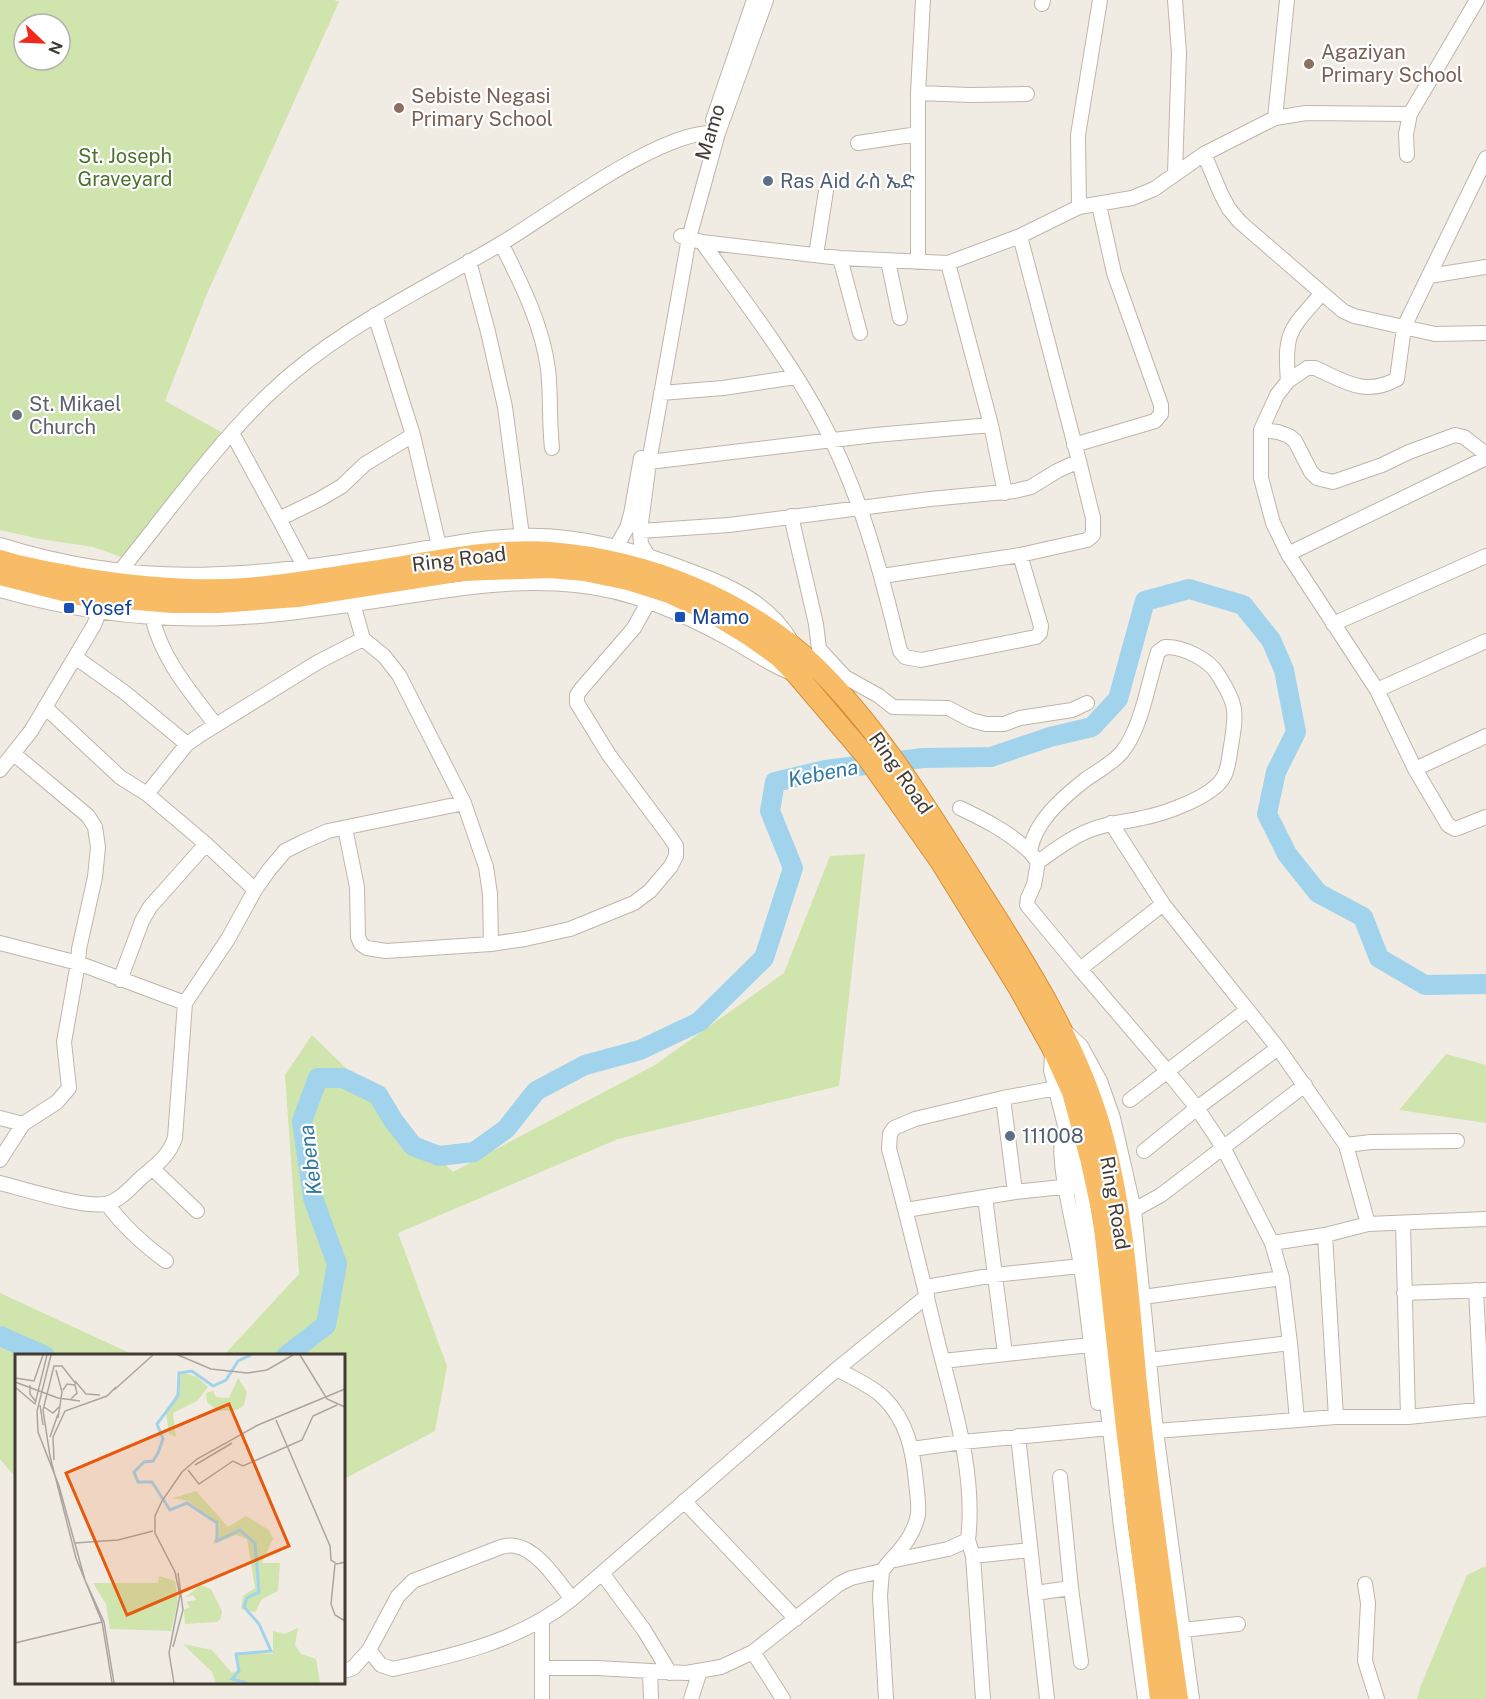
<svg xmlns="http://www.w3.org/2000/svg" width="1486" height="1699" viewBox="0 0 1486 1699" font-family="'Public Sans','Noto Sans Ethiopic',sans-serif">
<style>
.green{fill:#d0e4ad;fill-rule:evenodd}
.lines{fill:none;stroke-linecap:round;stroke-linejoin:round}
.river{stroke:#a1d4ec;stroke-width:20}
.minor-casing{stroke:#bfb5a9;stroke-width:16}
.highway-casing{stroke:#d68f38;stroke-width:22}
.minor{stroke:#fff;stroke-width:14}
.highway{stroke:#f8bc67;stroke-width:20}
.education-dot{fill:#8d6e63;stroke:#fff;stroke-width:2}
.service-dot{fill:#5c6f8a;stroke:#fff;stroke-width:2}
.worship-dot{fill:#6b7280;stroke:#fff;stroke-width:2}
.transit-dot{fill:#1a4fb4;stroke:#fff;stroke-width:2}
.labels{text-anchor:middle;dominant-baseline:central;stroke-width:4.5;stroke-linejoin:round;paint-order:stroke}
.education-label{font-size:20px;fill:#785e54;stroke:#fff;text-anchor:start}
.street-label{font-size:20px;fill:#423b34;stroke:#fff}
.park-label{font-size:20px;fill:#4b712a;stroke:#fff}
.service-label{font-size:20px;fill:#4e5e75;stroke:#fff;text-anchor:start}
.worship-label{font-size:20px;fill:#5b616d;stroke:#fff;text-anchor:start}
.transit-label{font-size:20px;fill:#164399;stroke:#fff;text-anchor:start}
.water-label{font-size:21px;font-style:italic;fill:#307aa1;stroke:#fff}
.inset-river{fill:none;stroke:#a1d4ec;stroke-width:3}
.inset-road{fill:none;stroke:#aba59d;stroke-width:1.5}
.view{fill:#e8590c;fill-opacity:0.15;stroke:#e8590c;stroke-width:3}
.inset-edge{fill:none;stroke:#423b34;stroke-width:3}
</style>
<rect width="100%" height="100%" fill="#f1ece3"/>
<path class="green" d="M0,0H334L339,2L206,296L165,401L223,433L124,558L93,547L40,539L0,530ZM24,24H60V60H24Z
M865,854L839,1086L618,1139L398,1233L447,1366L435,1431L344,1479V1356L224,1355L299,1274L285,1075L312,1035L453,1172L655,1065L784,973L830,856Z
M1446,1054L1486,1065V1123L1399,1110Z
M0,1293L134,1355L16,1356V1478L0,1459Z
M1486,1566V1699H1417L1421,1685L1467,1575Z"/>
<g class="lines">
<path class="river" d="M0,1336L45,1356
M286,1356L326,1325L337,1264L313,1198L302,1121L318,1078H343L378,1095L393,1120L413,1146L439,1156L474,1152L506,1129L536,1091L585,1065L640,1050L699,1022L764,958L793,868L770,811L775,782L825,770L923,758L991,757L1050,737L1092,727L1118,699L1145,601L1189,589L1243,605L1271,640L1284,670L1296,732L1276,772L1267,814L1287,854L1318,893L1363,917L1379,958L1425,985L1486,984"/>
<defs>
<path id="minor" d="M1042,4L1043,0
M918,93L970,95L1027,94
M1275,118L1306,113L1410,114
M713,120L754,0
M858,143L918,134
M1204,154L1221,194L1229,209L1240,222L1322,293
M1407,155L1406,134L1410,114L1477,0
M1175,173L1179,53L1175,0
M1079,207L1078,135L1100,0
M681,236L702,242L840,258L948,263L1020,236L1079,207L1132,198L1154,189L1204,154L1275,118L1287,0
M702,242C742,298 789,359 821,419C860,492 881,571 900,651L905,657L921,660L1036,637L1040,633L1041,626L1020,555
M501,243C521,283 542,324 548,369C551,395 549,422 552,448
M816,255L826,191
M840,258L860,333
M469,261L488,332L505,407L522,536
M888,261L900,318
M918,262V93L923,0
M948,263L991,425L1005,493
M1429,276L1486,267
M375,315L413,435L439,546
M1486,333L1435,334L1354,316L1343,311L1322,293C1290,330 1284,331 1288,381L1277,395L1261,430V478L1273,523L1288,554L1377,690L1415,769L1448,825L1455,829L1458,828L1486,817
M1288,381L1307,368H1315C1344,381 1365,397 1397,379L1404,327L1486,158
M661,393L723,388L796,377
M1261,430L1278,432L1289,436L1295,441L1311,472L1317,478L1333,482L1382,465L1409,452L1455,435L1464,437L1486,454
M232,433L279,519
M1074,445L1155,421L1161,414V405L1114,273L1099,205
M649,462L875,435L991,425
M791,516L816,624L819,649L845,677L879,696L893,707L948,708L971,720L986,724H1004L1020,718L1072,710L1087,703
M640,531L729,525L930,499L1015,491L1031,487L1057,471L1079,461
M0,545C70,567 146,578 220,574C282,572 343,562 404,552C443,545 482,537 521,536C580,534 638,551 693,572C731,586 770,604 791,641
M616,547L627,528L631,514L641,458
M647,554L641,544L640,531L649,462L689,238L718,133L766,0
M1288,554L1486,458
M305,568L279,519L320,499L342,486L365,464L413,435
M121,570C168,512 216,444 270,393C337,329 423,290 502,243C551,214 664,127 718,133
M882,576L1020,555L1087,540L1093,535V518L1079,461L1020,236
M0,590C73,611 148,621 224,618C268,617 312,610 355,604C428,594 502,577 576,585C631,590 684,614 733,641C753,652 770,665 792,673
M152,617C162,659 189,690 215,724
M1333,624L1486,556
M363,639L384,656L399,675L464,803L486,867L490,894L491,944L525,939L570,929L634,903L650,891L671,866L676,856V846L670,837L609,755L577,703V695L582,688L634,628L649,601
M75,657L124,692L187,744
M1377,690L1486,641
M45,707L120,777L147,794
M1415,769L1486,736
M0,770L31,731L94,625L99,612
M960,808C985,820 1009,832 1030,852
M1111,823L1163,904L1278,1048L1346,1145L1368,1224
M345,828L357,887L358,937L361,944L367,948L386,951L491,944
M1038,862C1055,850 1073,836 1093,829C1109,823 1126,822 1142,818C1164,814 1212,797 1223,778C1229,769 1229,756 1231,746C1237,711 1237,704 1217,673C1208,659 1182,646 1165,647L1158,652C1148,683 1142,727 1122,752C1112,764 1097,771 1085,780C1062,798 1034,822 1030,852L1038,862L1034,885L1028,898L1027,905L1080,969
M255,890L269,870L285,851L303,842L328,831L464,803
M0,943L78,963L185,1003L228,939L255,890L206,844L147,794L187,744L200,735L318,662L363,639L353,604
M120,980L142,921L150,907L206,844
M1067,1033L1081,1046L1100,1081L1113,1118L1134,1210L1156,1431L1192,1699
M1052,1054L1051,1070L1080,1185L1089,1241L1121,1527L1145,1699
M1003,1098L1015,1192
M1130,1100L1247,1010
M0,1118L23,1124
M1063,1135C1055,1159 1077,1237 1081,1266C1088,1312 1092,1358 1098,1403
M1346,1145L1371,1142L1457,1141
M1144,1151L1197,1108L1278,1048
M0,1160L23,1124L57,1102L69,1088L64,1042L78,963L79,949L95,877L98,847L95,827L88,816L14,754
M152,1168L197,1211
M0,1183C24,1189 84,1208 105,1204C119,1202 132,1186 142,1177C156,1165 169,1156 175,1138L185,1003
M985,1197L1005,1354
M107,1204C124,1227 144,1245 166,1261
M906,1210L1015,1192L1072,1186
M1134,1210L1161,1195L1305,1085
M1403,1224L1408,1417
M1325,1235L1336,1417
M1272,1243L1325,1235L1368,1224L1486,1219
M926,1287L994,1275L1090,1265
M1476,1290L1482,1409
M1404,1293L1486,1290
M1143,1297L1282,1278
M1290,1343L1297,1420
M1149,1360L1290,1343L1282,1278L1272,1243L1223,1147L1197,1108L1168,1072L1080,969L1163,904
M943,1361L1099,1344
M837,1369C852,1378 871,1385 884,1398C907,1421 913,1450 916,1482C917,1492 919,1504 918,1514C915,1533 903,1548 890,1561
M1156,1431L1336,1417H1408L1486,1409
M1018,1436L1047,1699
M912,1449L962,1442L1110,1428
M1060,1477L1071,1588L1081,1662
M684,1501L796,1619
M968,1540L973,1556L983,1699
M973,1556L1030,1550
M602,1573L644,1630L670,1673
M1365,1584L1368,1603L1365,1661L1377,1699
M1035,1593L1071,1588
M1183,1630L1238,1624
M369,1650L381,1665L393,1669C456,1655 520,1641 572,1599L837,1369L927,1296
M753,1652L783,1699
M543,1668H597L686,1673L721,1667L753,1652L839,1584L851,1578L882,1571
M344,1671L353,1668L369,1650L398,1596L413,1581L501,1547C505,1546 511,1545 515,1546C538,1549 559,1583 572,1599
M650,1672L651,1699
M542,1699V1620
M691,1699L700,1671
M886,1699L880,1596L882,1571L890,1561L948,1549L968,1540C976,1474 954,1407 938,1343C922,1278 907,1213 889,1149L890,1134L894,1128L915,1119L1003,1098L1056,1088"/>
<path id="highway" d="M0,560C25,568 51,572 77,577C132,586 189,592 245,588C288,585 330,577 373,571C431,562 490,548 550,552C647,560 747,599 817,668C881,731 927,809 975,884C1026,963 1080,1047 1104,1139C1125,1220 1129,1302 1137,1384C1148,1489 1163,1595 1178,1699
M0,575L79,595L172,603H219L297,597L462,571L550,568L584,571L628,580L669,593L712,613L750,636L778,656L797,675L866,756L940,861L1018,987L1052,1048L1072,1092L1090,1158L1103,1218L1126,1428L1160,1699"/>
</defs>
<use href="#minor" class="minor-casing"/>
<use href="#highway" class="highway-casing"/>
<use href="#minor" class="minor"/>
<use href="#highway" class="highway"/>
</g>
<g class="education-dot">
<circle cx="1309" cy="64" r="6"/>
<circle cx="399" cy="108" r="6"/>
</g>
<g class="service-dot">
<circle cx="768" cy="181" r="6"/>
<circle cx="1010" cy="1136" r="6"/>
</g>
<circle class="worship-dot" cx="17" cy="415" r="6"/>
<g class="transit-dot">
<rect x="63" y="602" width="12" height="12" rx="3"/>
<rect x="674" y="611" width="12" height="12" rx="3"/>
</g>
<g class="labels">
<g class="education-label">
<text x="1321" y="52">Agaziyan<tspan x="1321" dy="23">Primary School</tspan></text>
<text x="411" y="96">Sebiste Negasi<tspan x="411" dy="23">Primary School</tspan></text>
</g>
<g class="street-label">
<text transform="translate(710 132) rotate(-73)">Mamo</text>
<text transform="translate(459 559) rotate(-7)">Ring Road</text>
<text transform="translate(901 773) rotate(55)">Ring Road</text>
<text transform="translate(1115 1203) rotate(80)">Ring Road</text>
</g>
<g class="park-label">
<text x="125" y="156">St. Joseph<tspan x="125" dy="23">Graveyard</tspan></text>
</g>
<g class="service-label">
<text x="780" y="181">Ras Aid ራስ ኤድ</text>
<text x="1022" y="1136">111008</text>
</g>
<g class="worship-label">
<text x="29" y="404">St. Mikael<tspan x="29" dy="23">Church</tspan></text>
</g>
<g class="transit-label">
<text x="81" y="608">Yosef</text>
<text x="692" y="617">Mamo</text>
</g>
<g class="water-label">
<text transform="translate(823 773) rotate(-11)">Kebena</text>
<text transform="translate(310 1160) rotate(-97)">Kebena</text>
</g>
</g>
<g transform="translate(15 1354)">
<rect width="330" height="330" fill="#f1ece3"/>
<path d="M166,18L182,23L193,33L182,47L158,59L161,83L154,80L151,58L164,35ZM223,24L232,38L229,51L222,56L203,57L192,48L191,39L198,37L201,43L214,44ZM181,137L213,173L231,162L254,176L258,185L247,209H265L263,237L247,245L240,258L226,255L228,242L240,234L232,185L221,181L198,190L205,170L173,147L158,144ZM144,222L160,227L163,247L156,277L95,275L91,250L78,229H143ZM185,231L196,235L207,257L206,264L202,268L170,270L169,256L175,253L171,248L181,246L178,241L170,244ZM283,274L280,291L286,300L301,305L305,329H201L197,318L168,290L197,296L217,319L225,315L221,298L258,300V277L270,280Z" fill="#d0e4ad"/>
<path class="inset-river" d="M232,329L217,325L224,317L221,300L256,297L244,270L229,253L232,244L244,238L240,189L225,176L202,187V169L172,149L155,156L137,128H123L119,118L129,108L138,107L143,99L148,85L142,70L163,42L164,19L177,17L198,32L211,26L223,7L236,1"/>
<path class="inset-road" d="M36,1L22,57L23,78L44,132L70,226L89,268L99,329M163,1L196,15L232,19L252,16L278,1M285,1L312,45L330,53M41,16L47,38L43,64M0,24L19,27L28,1M60,27L71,40L85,41M0,28L43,44L65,47M61,30L47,12H39L28,56L35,102L61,204L87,268L97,329M15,31V40L21,48M0,33L20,50L32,1M48,36L52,30L60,31L62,39L56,45M99,36L138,1M25,51L28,71M29,53L38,59L44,53M261,66L315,192L316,206L322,210L330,208M35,83L43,60M39,106L38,83L50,57L92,42L101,33M180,111L217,89M173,116L184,130L218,107L228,112L287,86L298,62L322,51M60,189L103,186L138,177M320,210L316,250L320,261L330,267M0,289L87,268M158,293L168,256L163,219M159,329L154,299L165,241L160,218L140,179V162L147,147L167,118L182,105L243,71L330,35"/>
<path class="view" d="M214,50L274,192L112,261L51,119Z"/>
<rect width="330" height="330" class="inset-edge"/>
</g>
<g transform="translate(42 42) rotate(113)"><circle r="28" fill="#ffffff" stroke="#b3b1ae" stroke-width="1.5"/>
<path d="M0-4.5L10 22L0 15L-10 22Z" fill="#f1291a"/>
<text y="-9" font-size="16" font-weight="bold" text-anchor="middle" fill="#423b34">N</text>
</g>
</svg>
